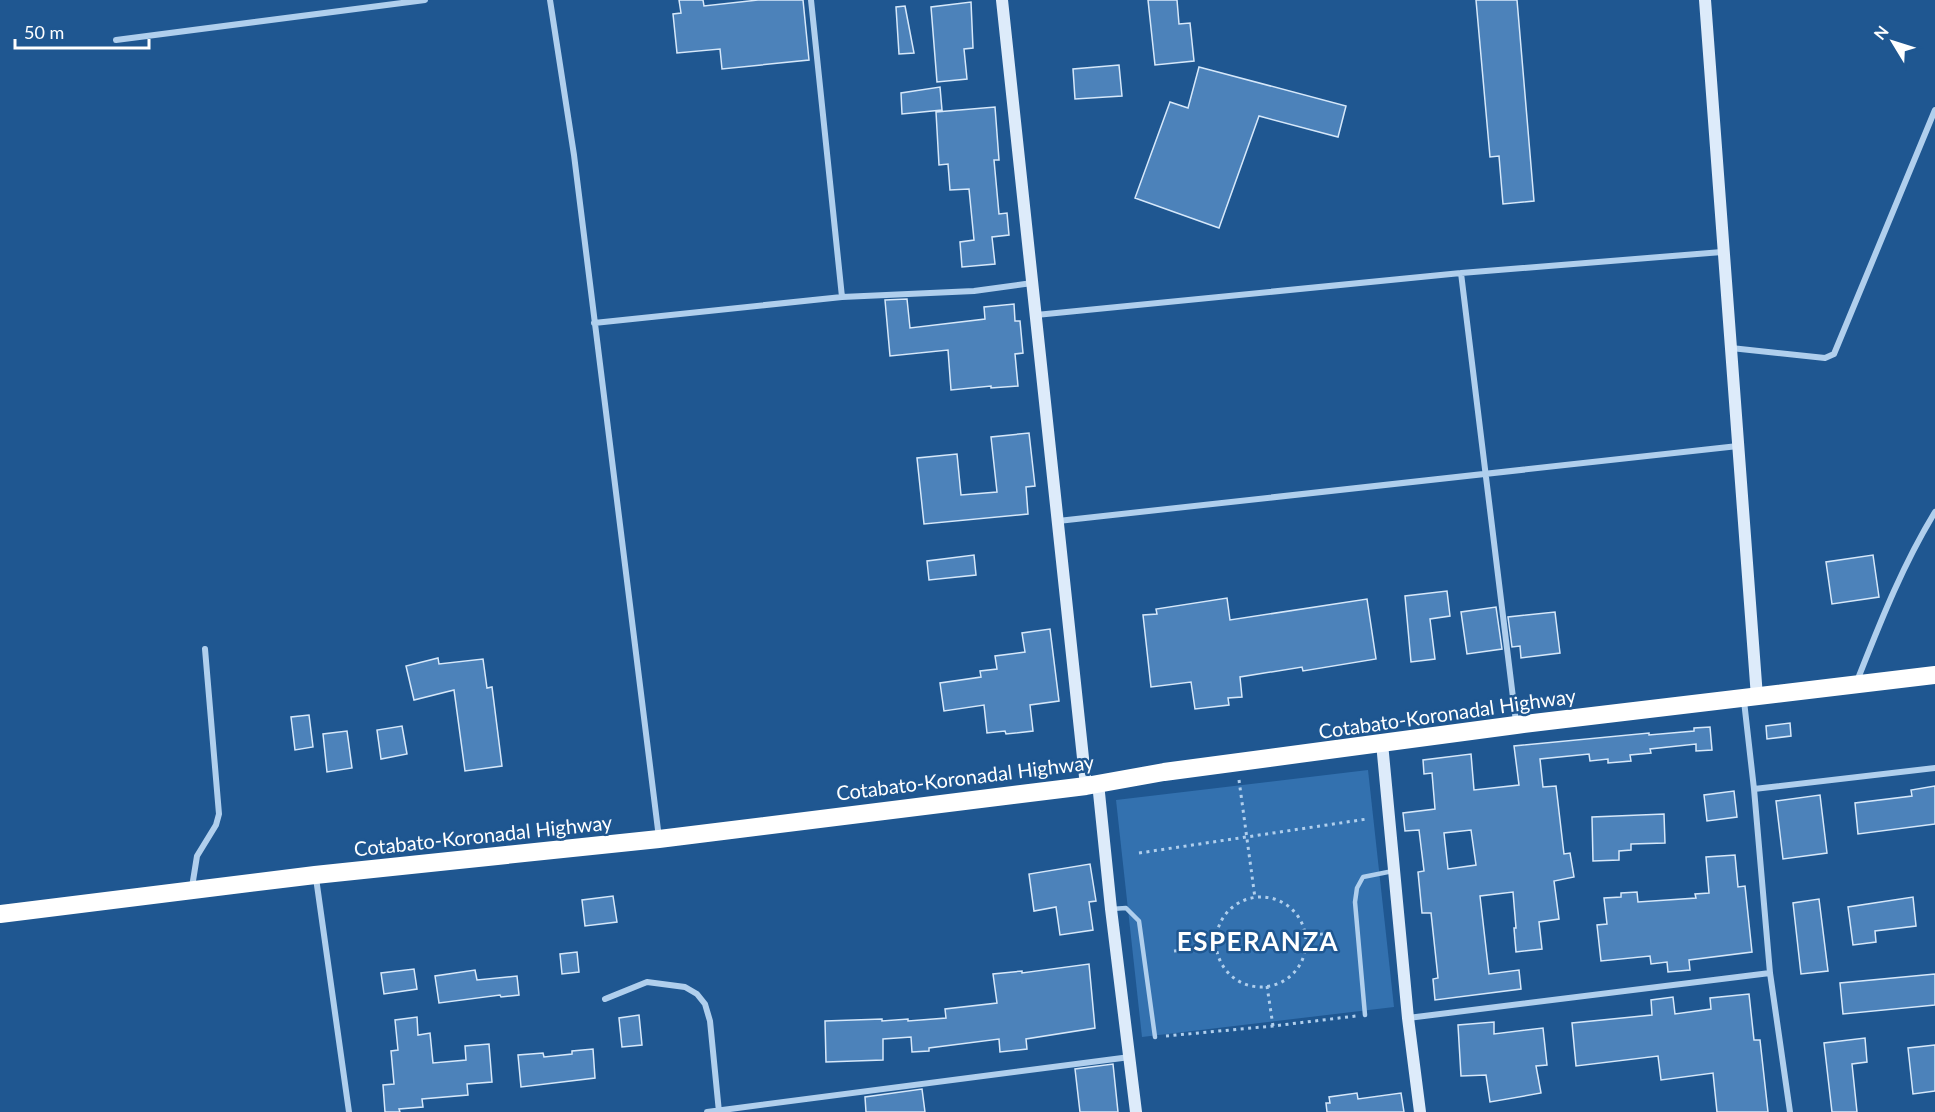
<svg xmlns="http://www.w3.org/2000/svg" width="1935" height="1112" viewBox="0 0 1935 1112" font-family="Lato,sans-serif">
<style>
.green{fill:#3371af}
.building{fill:#4c82ba;stroke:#d6e8fa;stroke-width:1.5;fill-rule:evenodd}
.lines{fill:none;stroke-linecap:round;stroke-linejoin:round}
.path{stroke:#b0cfed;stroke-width:3;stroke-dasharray:3 4.5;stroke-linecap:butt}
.lane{stroke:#b0cfed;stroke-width:4.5}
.street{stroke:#b0cfed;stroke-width:6}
.secondary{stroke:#ddebfa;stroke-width:12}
.highway{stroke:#fff;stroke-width:18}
.labels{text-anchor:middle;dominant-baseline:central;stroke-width:5;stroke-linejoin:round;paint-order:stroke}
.street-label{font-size:20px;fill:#fff;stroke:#1f5791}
.district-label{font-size:26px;font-weight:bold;letter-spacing:1.5px;fill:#fff;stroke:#1f5791}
</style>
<rect width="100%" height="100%" fill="#1f5791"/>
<path class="green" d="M1368,770L1394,1007L1142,1037L1116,800Z"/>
<path class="building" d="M679,0H703L704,6L758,0H803L809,60L722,69L720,49L677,53L673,14L681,13Z
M1148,0H1177L1179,24L1190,23L1194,61L1155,65Z
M1476,0H1517L1534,201L1503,204L1499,156L1490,157Z
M971,2L973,48L964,49L967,79L937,82L931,7Z
M905,6L914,53L899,54L896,7Z
M1119,65L1122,96L1075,99L1073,69Z
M1199,67L1346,106L1338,137L1259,116L1219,228L1135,198L1170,102L1188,108Z
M940,87L942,110L902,114L901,93Z
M995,107L999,160H994L999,214L1007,213L1009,235L992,237L995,264L962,267L960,242L974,240L969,189L950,190L948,164L939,165L936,112Z
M907,299L910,328L985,319L984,307L1014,304L1015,321H1020L1023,353L1015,354L1018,386L991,388V386L951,390L948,350L890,356L885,300Z
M1029,433L1035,486L1026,487L1028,514L924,524L917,458L957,454L961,495L997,492L991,437Z
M974,555L976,575L929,580L927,561Z
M1873,555L1879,597L1832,604L1826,562Z
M1447,591L1450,616L1430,619L1435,659L1411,662L1405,596Z
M1227,598L1230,620L1367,599L1376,659L1303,671L1302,667L1240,677L1242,697L1228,698L1229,705L1195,709L1191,682L1151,687L1143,615L1157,614L1156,609Z
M1496,607L1502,649L1467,654L1461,612Z
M1555,612L1560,653L1521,658L1520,646L1512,647L1508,617Z
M1050,629L1059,701L1030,705L1033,731L1006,734L1005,731L987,733L984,705L944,711L940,683L981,677L980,671L997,669L995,656L1025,652L1022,633Z
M438,658L439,664L483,659L487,688L492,687L502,766L465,771L454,690L414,700L406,666Z
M309,715L313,747L295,750L291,717Z
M1790,723L1791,736L1767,739L1766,726Z
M402,726L407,754L381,759L377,730Z
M1710,727L1712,750L1696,751V744L1650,749L1651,753L1630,755L1631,761L1608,763V759L1590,761L1589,754L1540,759L1543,787L1556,786L1564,854L1570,853L1574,877L1554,881L1559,919L1539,922L1542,949L1516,952L1514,928H1516L1513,892L1480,896L1489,974L1519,970L1521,989L1435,1000L1433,979L1438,978L1431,913H1422L1418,872L1424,871L1419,830L1405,831L1403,813L1435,809L1432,773L1424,774L1423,760L1471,754L1474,790L1519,785L1514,746L1649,733V735L1694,731V728ZM1471,830L1476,865L1448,869L1444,833Z
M347,731L352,768L327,772L323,734Z
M1935,786V824L1858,834L1855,803L1912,796L1911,790Z
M1734,791L1737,817L1707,821L1704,795Z
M1820,795L1827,853L1783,859L1776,801Z
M1664,814L1665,843L1631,844V850L1619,851V860L1593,861L1592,817Z
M1735,855L1738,887L1745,886L1752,952L1689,960L1690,970L1668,972L1667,962L1651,964L1650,956L1601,961L1597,925L1607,924L1604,898L1621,897V893L1637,892L1638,902L1696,898L1695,894L1709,893L1706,857Z
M1090,864L1096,901L1089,902L1093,930L1060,935L1056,907L1034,911L1029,874Z
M613,896L617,922L585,926L582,900Z
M1913,897L1916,926L1875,931L1876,942L1853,945L1848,907Z
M1819,899L1828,971L1801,974L1793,903Z
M577,952L579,972L562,974L560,954Z
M1089,964L1095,1028L1026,1039L1027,1049L1000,1052L999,1039L929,1048V1051L912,1052L911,1037L883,1039V1060L826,1062L825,1021L882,1019V1021L908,1019V1021L946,1018L945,1009L997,1003L993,974L1022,971V973Z
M414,969L417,989L384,994L381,973Z
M475,970L477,980L517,976L519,995L501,997L500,995L439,1003L435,976Z
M1935,974V1005L1843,1014L1840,983Z
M1749,994L1754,1040H1760L1768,1112H1717L1713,1073L1661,1080L1658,1056L1576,1066L1572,1023L1652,1015L1651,1000L1673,997L1675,1014L1711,1009L1710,998Z
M639,1015L642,1045L622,1047L619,1018Z
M417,1017L418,1035L430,1033L433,1063L466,1060L465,1046L489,1044L492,1082L467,1084L468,1095L422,1099L423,1107L399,1109L400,1112H385L383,1085L394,1084L391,1051L398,1050L395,1020Z
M1494,1022V1034L1543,1028L1547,1065L1536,1066L1541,1093L1490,1102L1486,1075L1461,1076L1458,1025Z
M1865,1038L1867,1062L1852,1064L1857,1112H1832L1824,1043Z
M1935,1045V1091L1913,1094L1908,1048Z
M593,1049L595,1078L521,1087L518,1055L543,1053L544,1057L572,1054V1051Z
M1113,1064L1118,1112H1080L1075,1069Z
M922,1089L925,1112H866L865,1097Z
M1357,1093L1358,1099L1401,1093L1404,1112H1327L1326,1103H1330L1329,1097Z"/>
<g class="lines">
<path class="path" d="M1239,780L1255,898
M1139,853L1367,819
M1216 942a45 45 0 1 1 90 0a45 45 0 1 1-90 0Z
M1305,936L1332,933
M1174,951L1216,947
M1267,986L1273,1026
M1166,1036L1273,1026L1356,1016"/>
<path class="lane" d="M1111,909L1126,908L1139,921L1155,1037
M1365,1015L1355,902L1357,888L1363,877L1393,871"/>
<path class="street" d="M550,0L574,155L659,838
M811,0L842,297
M116,40L425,0
M1461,273L1516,722
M1036,315L1461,273L1722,252
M594,323L842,297L974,291L1032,283
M1731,348L1825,358L1834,354L1935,110
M1058,521L1738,446
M1857,681C1880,623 1902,566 1935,512
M1744,701L1754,789L1770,973L1790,1112
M1754,789L1935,768
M316,878L349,1112
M192,887L197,856L216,825L219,814L205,649
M605,999L647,982L685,987L697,994L705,1004L710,1021L719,1112
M1408,1018L1770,973
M707,1112L1130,1057"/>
<path class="secondary" d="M1002,0L1086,786
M1705,0L1757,697
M1382,743L1408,1018L1420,1112
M1098,783L1111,909L1136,1112"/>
<path class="highway" d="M0,914L315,875L659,839L1086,786L1164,772L1516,725L1935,675"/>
</g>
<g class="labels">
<g class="street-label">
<text transform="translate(1447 713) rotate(-8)">Cotabato-Koronadal Highway</text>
<text transform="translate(965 777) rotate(-7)">Cotabato-Koronadal Highway</text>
<text transform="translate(483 835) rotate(-6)">Cotabato-Koronadal Highway</text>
</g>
<g class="district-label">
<text x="1258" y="941">ESPERANZA</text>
</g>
</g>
<g transform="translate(1893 42) rotate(308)" stroke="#1f5791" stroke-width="4.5" paint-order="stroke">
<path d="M0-4.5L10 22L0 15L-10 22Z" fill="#ffffff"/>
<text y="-9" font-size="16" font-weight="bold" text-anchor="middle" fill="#ffffff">N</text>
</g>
<path d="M15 39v9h134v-9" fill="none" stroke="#ffffff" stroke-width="3"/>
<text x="24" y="39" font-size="18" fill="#ffffff" stroke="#1f5791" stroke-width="4.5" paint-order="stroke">50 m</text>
</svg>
